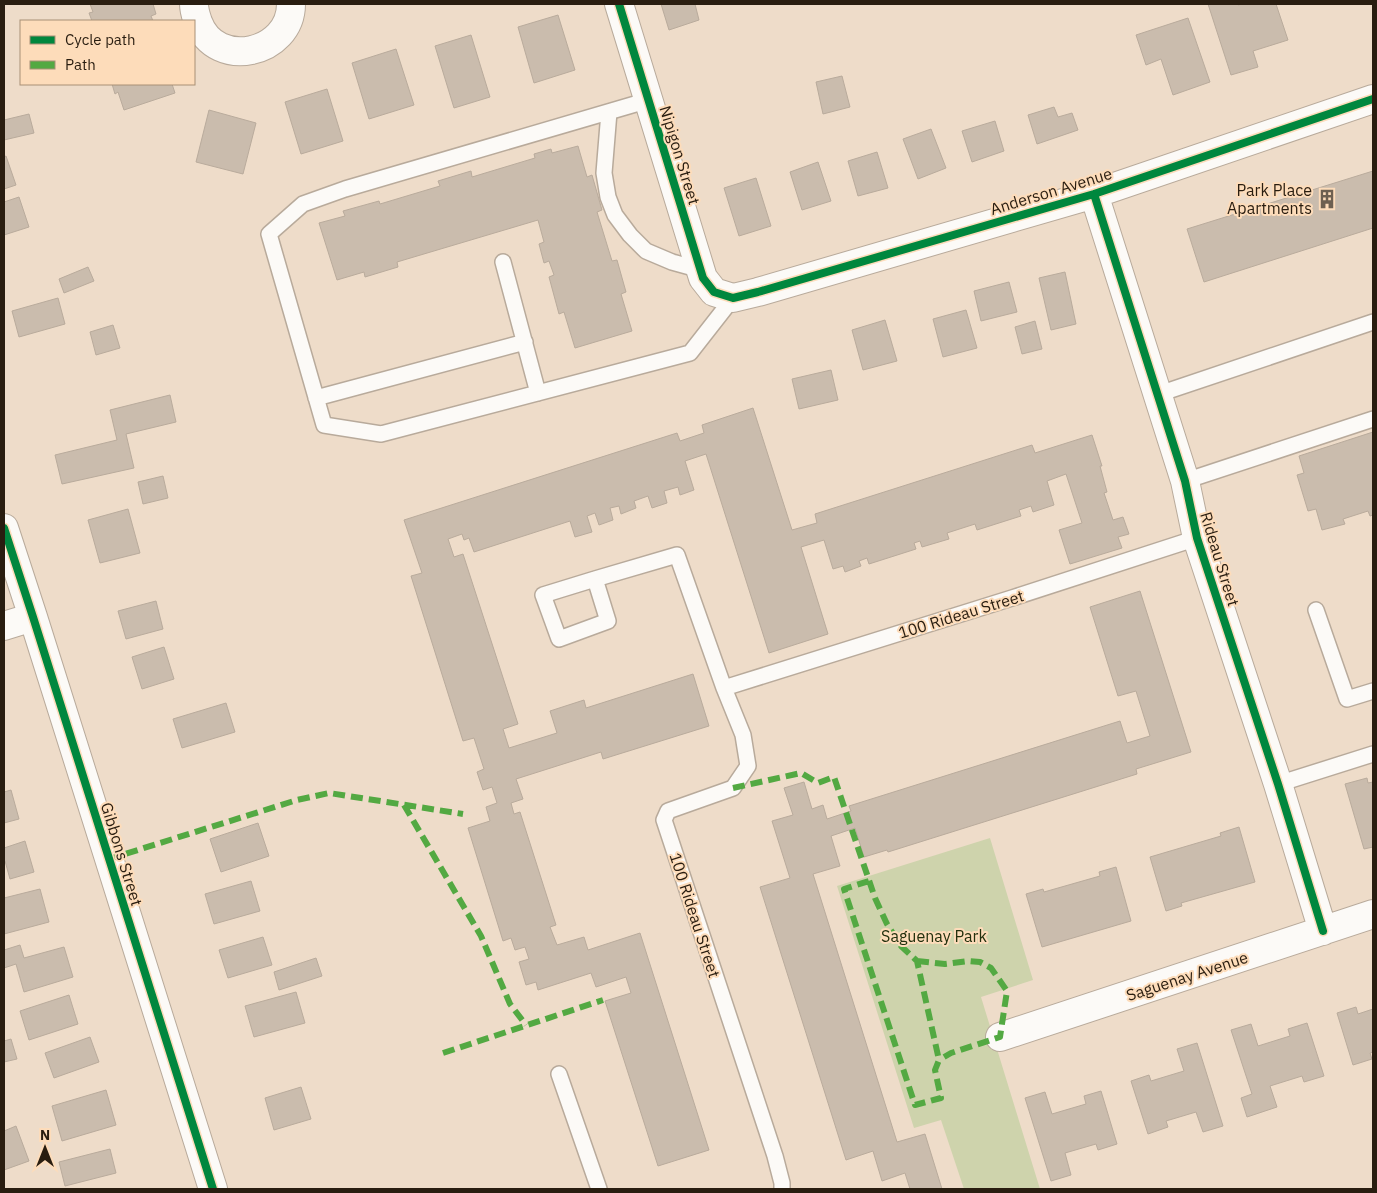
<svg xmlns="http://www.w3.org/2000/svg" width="1377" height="1193" viewBox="0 0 1377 1193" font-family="'IBM Plex Sans',sans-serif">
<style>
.green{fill:#ced3ac}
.building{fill:#cabcad;stroke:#b9ab9c}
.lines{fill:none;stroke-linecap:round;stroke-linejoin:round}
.service-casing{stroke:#b8aa9b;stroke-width:18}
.minor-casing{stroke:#b8aa9b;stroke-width:30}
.service{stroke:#fcfaf7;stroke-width:15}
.minor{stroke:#fcfaf7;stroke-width:28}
.quiet{stroke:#53a942;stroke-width:6;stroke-dasharray:12 6;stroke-linecap:butt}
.cycleway-casing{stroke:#fddcba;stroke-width:11}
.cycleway{stroke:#00873e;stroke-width:8}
.labels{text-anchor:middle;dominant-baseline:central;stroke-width:4;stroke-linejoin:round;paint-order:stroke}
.street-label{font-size:16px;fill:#291d10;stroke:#fddcba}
.poi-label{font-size:16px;fill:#291d10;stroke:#fddcba;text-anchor:end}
.park-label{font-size:16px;fill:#23300e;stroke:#fddcba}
</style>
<rect width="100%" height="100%" fill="#eedcc9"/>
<path class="green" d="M990,838L1033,980L981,997L1040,1189H964L941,1120L914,1128L837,886Z"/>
<path class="building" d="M90,4H153L156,14L151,16L153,21H92L89,13L93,12Z
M661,4H695L699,20L669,30Z
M1208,4H1238V5L1242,4H1276L1288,40L1253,51L1258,67L1231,75Z
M558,15L575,70L534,83L518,27Z
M1188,18L1210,82L1173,95L1161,59L1146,65L1136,35Z
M471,35L490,97L454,108L435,46Z
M396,49L414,105L369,119L352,63Z
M842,76L850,107L823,114L816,82Z
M112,84H172L175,93L124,110L118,92L115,94Z
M327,89L343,141L301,154L285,102Z
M1054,107L1058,117L1072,113L1078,130L1037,144L1028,115Z
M209,110L256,123L243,174L196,162Z
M29,114L34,133L4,140V120Z
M995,121L1004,151L972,162L962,131Z
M931,129L946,168L918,179L903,139Z
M578,146L587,177L592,175L602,210L597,212L612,261L617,260L626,292L621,294L632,331L575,348L564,312L559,314L549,277L554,275L549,261L544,263L539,244L544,242L538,220L397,262L398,267L365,277L364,272L337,280L319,223L345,216L343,211L379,201L380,204L440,186L438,181L471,171L472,177L535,158L534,154L551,149L552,153Z
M877,152L888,188L858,196L848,161Z
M6,156L16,185L4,189V157Z
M818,162L831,201L802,210L790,172Z
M1373,171V228L1204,282L1187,229Z
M756,178L771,226L739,236L724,188Z
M19,197L29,227L4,235V202Z
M88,267L94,281L64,293L59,279Z
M1065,272L1076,324L1051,330L1039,278Z
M1009,282L1017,312L981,321L974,291Z
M58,298L65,324L19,337L12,311Z
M966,310L977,348L943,357L933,319Z
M885,320L897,361L863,370L852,330Z
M1035,321L1042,349L1022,354L1015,327Z
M113,325L120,348L96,355L90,332Z
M831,370L838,400L799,409L792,379Z
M170,395L176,422L126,434L134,468L62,484L55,455L117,440L110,410Z
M753,408L792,530L817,523L815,514L1032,445L1035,453L1092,435L1102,466H1100L1107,492L1104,493L1113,520L1123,517L1129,534L1118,537L1122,548L1070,564L1059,530L1082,523L1066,474L1047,481L1054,505L1033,512L1031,506L1019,510L1021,516L977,530L975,524L947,533L949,539L922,547L920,541L914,543L916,549L869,564L867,558L859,561L861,566L845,572L843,566L833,569L824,540L801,547L828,634L769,653L706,454L685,461L694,490L680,495L678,487L664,491L667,503L652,508L648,496L634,501L636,508L621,514L619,506L610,508L613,520L599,525L595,513L587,516L592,532L575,537L570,521L474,552L469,538L464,540L462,534L448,539L454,557L463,554L518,724L503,729L509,748L557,733L550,711L584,700L586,708L693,674L709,726L603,759L601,752L516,779L523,799L511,803L514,814L520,812L556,925L550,927L557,945L584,937L588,950L640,933L709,1150L658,1166L605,1001L631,993L626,977L596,987L591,973L538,990L536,982L526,985L519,962L529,959L525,947L515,950L511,938L503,941L468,828L490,821L486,807L497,803L492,787L483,790L477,772L484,769L474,738L463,741L411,576L422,573L404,520L677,433L680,441L704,433L702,425Z
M1373,432V515L1370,516L1368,511L1343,519L1345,524L1322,530L1316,509L1308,511L1297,475L1304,473L1299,456Z
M163,476L168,498L143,504L138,482Z
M128,509L140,553L100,563L88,520Z
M1140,591L1191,752L1136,769L1137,774L888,852L887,850L864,857L855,828L831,836L840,866L813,874L897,1142L925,1134L942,1189H910L905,1173L882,1181L873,1151L846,1160L760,887L790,878L772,821L793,815L784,788L804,782L812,809L823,805L827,819L851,811L849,806L1120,721L1127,743L1150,736L1136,691L1118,696L1090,607Z
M156,601L163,629L126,639L118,611Z
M164,647L174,679L142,689L132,657Z
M226,703L235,732L182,748L173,719Z
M1367,778L1368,783L1373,782V847L1364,849L1345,784Z
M11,790L19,819L4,823V792Z
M258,823L269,856L221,872L210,839Z
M1239,827L1255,882L1181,903L1182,906L1166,911L1150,857L1221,836L1220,833Z
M25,841L34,872L10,879L5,861L4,862V848Z
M1116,867L1131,921L1042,947L1026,894L1043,889L1044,892L1100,876L1099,872Z
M251,881L260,911L214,924L205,894Z
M40,889L49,922L4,934V898Z
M263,937L272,965L228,978L219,950Z
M20,945L24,958L64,947L73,977L24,992L16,964L4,968V950Z
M316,958L322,976L279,990L274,972Z
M296,992L305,1023L254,1037L245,1006Z
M69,995L78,1024L29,1040L20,1011Z
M1356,1007L1358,1014L1373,1009V1052L1370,1053L1372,1059L1353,1065L1337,1013Z
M1307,1023L1324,1076L1304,1082L1302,1076L1270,1086L1277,1107L1247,1117L1241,1098L1252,1094L1231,1030L1251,1024L1258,1046L1290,1036L1288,1029Z
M90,1037L99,1062L54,1078L45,1053Z
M11,1039L17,1059L4,1062V1041Z
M1197,1043L1223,1126L1203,1132L1196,1112L1166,1121L1168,1127L1148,1134L1131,1081L1149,1075L1151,1081L1184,1071L1177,1049Z
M301,1087L311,1119L274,1130L265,1098Z
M106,1090L116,1125L62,1141L52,1106Z
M1101,1091L1117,1144L1098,1150L1096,1144L1065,1153L1071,1175L1051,1181L1025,1098L1045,1092L1052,1114L1086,1104L1084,1096Z
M16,1126L29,1161L4,1170V1131Z
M110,1149L116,1173L65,1186L59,1162Z"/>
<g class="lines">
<defs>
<path id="service" d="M649,100L345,189L303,204L269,234L324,425L381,434L690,353L733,298
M609,112L604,173L608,197L615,215L630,235L646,251L672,262L701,270
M503,262L538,393
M1156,395L1373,322
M316,398L525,342
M1185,481L1373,419
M595,579L608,621L559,639L543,595L595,579L677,555L724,688L743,735L748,766L733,788L668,811L664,820L775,1156L782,1183V1189
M1316,610L1347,699L1373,691
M724,688L1012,598L1197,538
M1278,784L1373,754
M559,1074L599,1189"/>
<path id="minor" d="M194,4C194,11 196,16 198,22C216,71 291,54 291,4
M619,4L703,278L714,292L733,298L758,292L1094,194L1373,99
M1094,194L1185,481L1197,538L1278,784L1323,931
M4,528L33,617L213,1189
M4,626L33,617
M1000,1037L1373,914"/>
</defs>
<use href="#service" class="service-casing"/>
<use href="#minor" class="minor-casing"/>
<use href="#service" class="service"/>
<use href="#minor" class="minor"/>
<path class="quiet" d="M733,788L801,773L818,783L834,777L875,898L887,924L901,946L917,961L939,1060L935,1070L941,1098L915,1105L844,889L869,881
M404,805L481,936L510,1004L526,1025
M109,859L297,800L329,793L463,814
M917,961L945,964L969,961L980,962L991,968L1007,991L1000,1037L951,1053L939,1060
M443,1053L603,1000"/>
<defs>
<path id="cycleway" d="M619,4L703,278L714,292L733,298L758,292L1094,194L1373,99
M1094,194L1185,481L1197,538L1278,784L1323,931
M4,528L33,617L213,1189"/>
</defs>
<use href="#cycleway" class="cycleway-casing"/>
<use href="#cycleway" class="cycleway"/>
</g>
<defs>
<symbol id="building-bare" viewBox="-9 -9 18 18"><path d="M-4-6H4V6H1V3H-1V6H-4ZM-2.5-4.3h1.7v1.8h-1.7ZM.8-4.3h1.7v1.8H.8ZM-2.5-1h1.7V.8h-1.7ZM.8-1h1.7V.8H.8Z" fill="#6e6051" stroke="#fddcba" stroke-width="2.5" paint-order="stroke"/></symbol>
</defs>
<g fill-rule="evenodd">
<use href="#building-bare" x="1313" y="185" width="28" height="28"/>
</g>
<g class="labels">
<g class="street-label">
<text transform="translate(680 155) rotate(73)">Nipigon Street</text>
<text transform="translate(1051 191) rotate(-17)">Anderson Avenue</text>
<text transform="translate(1220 559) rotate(73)">Rideau Street</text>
<text transform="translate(961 614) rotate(-17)">100 Rideau Street</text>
<text transform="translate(122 854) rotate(73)">Gibbons Street</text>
<text transform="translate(695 915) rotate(72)">100 Rideau Street</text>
<text transform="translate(1187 976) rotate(-18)">Saguenay Avenue</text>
</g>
<g class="poi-label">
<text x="1312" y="190">Park Place<tspan x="1312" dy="18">Apartments</tspan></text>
</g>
<g class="park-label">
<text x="934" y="936">Saguenay Park</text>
</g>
</g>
<rect width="1377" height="1193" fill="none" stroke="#291d10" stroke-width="10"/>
<rect x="20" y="20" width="175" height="65" fill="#fddcba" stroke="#a89076"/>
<rect x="30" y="36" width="25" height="8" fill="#00873e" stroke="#a89076"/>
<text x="65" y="45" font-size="15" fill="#291d10">Cycle path</text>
<rect x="30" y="61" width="25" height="8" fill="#53a942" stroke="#a89076"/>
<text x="65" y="70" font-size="15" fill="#291d10">Path</text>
<g transform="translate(45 1148)" stroke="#fddcba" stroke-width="4" paint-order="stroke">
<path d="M0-4L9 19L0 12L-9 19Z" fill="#291d10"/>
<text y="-8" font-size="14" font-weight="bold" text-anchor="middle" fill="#291d10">N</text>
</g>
</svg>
